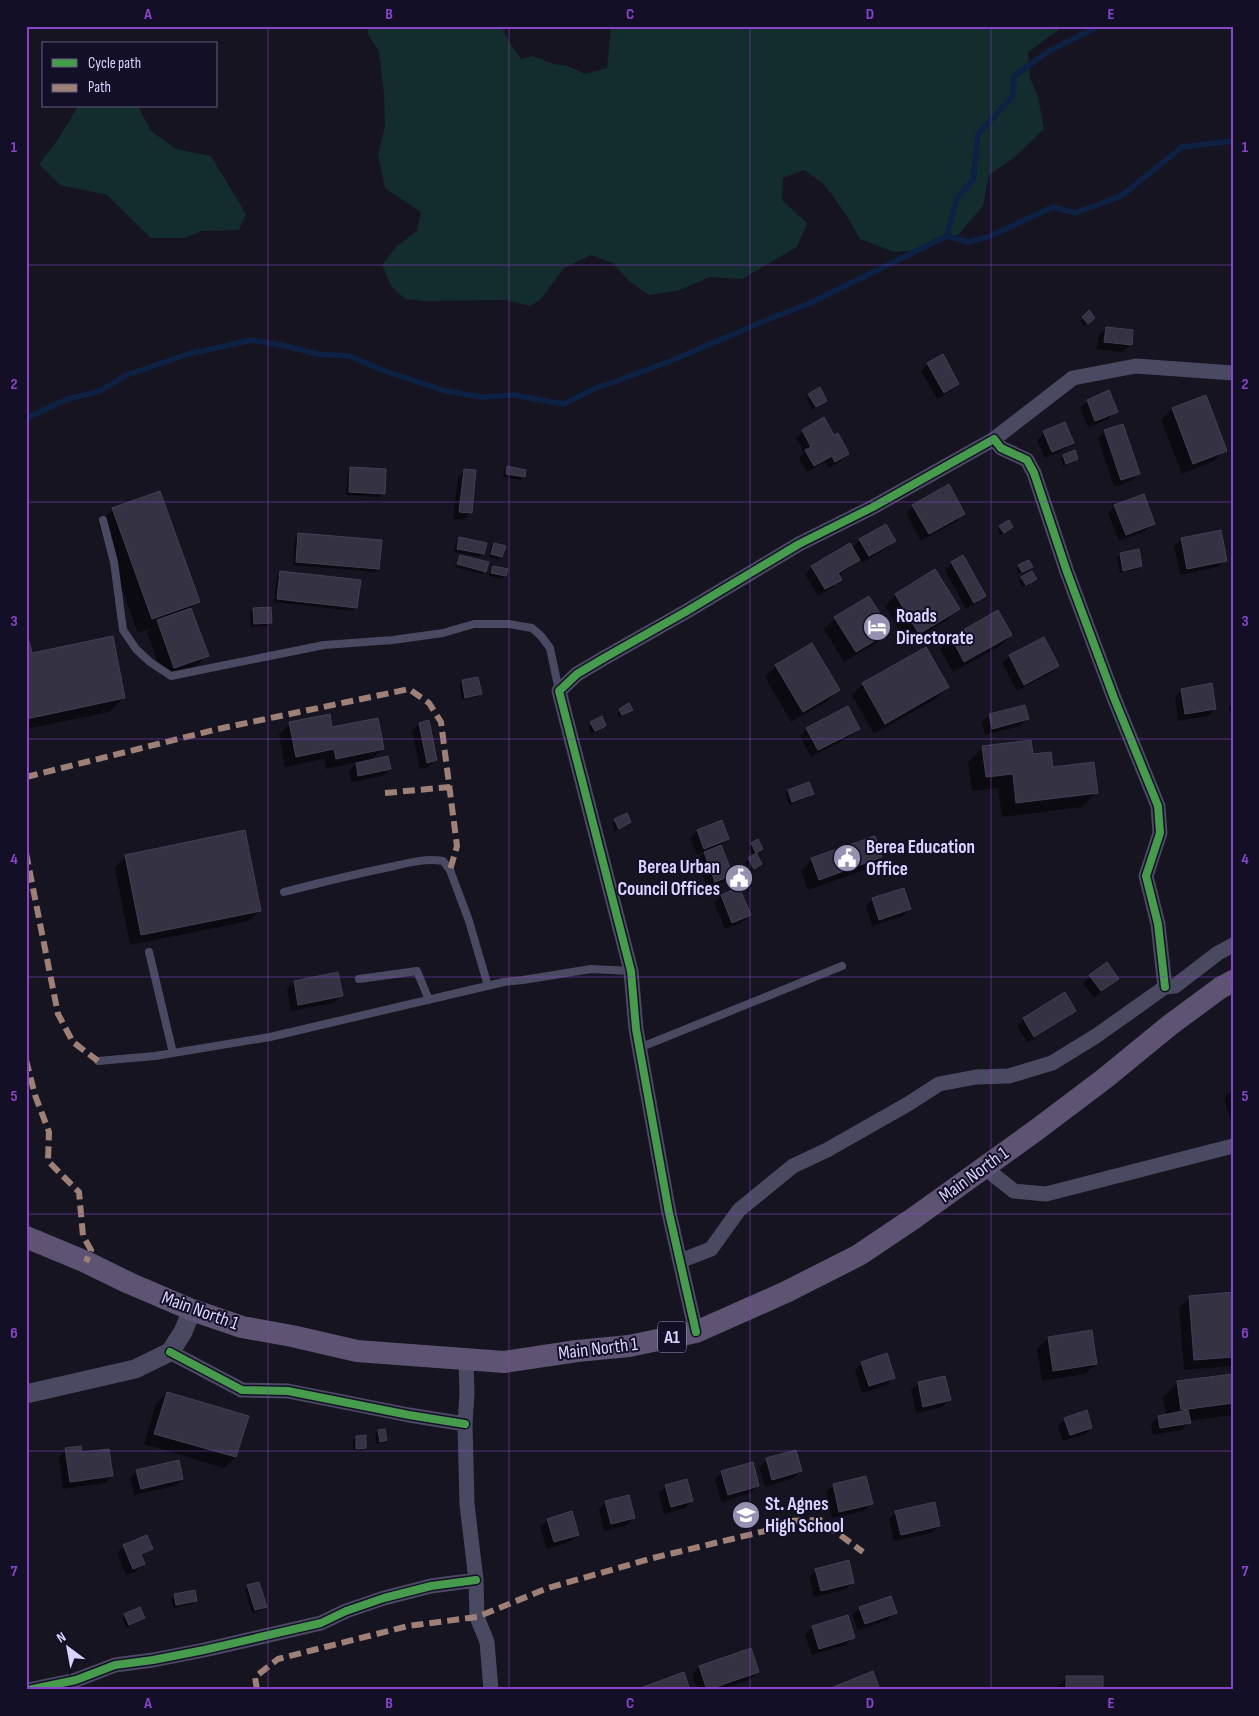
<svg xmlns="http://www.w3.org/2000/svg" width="1259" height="1716" viewBox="0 0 1259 1716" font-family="'Sofia Sans Condensed',sans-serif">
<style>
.green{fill:#132c2d}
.shadow{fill:#0007}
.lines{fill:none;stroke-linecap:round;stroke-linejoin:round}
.stream{stroke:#0d2144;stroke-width:5.5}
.building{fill:#343243;stroke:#433f54}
.service{stroke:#4a4962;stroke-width:8}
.minor{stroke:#4a4962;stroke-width:15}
.tertiary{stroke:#4a4962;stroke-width:19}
.primary{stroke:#5e5373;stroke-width:22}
.quiet{stroke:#9e8076;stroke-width:6;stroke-dasharray:12 6;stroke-linecap:butt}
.cycleway-casing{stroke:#130f26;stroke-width:11}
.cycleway{stroke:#469c4c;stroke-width:8}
.grid{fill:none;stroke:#8945c9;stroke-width:1;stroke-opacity:0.55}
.labels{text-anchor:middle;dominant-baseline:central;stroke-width:4;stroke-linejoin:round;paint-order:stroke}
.shield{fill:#130f26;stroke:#9e99be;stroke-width:1}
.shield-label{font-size:18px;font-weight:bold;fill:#d9d4ff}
.poi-label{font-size:19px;font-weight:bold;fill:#d9d4ff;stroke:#130f26;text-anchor:start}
.street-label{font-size:19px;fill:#d9d4ff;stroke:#130f26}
.neatline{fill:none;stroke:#8945c9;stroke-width:2}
.grid-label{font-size:16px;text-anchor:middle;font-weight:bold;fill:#8945c9}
</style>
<rect width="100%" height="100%" fill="#161421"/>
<path class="green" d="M368,26H503L502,28L512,46L521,59L533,56L554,64L568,66L585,74L607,68L611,26H1064L1028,52L1030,78L1038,97L1044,129L1014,158L989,175L983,206L958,235L934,239L916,250L894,252L860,239L845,213L824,184L804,170L783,178L782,200L807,223L797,247L742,279L710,277L677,291L649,295L628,280L613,263L591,255L564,268L541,299L530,306L506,300L425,301L405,299L392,287L382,265L397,246L417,231L421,212L385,188L378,154L385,126L384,95L379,51L368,35Z
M78,106H138L151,131L176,149L211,156L246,214L239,230L201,231L185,238H151L107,195L60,185L39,164L59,138Z"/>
<path class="shadow" d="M1089,312L1094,318L1084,326L1080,321Z
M1106,328L1130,345L1123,352L1097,349L1099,335Z
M928,364L958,384L951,391L937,399L921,371Z
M809,395L826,401L812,410L806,398Z
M1205,397L1225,450L1214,461L1182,474L1161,420L1172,409Z
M1088,401L1116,411L1109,419L1088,427L1080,408Z
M803,431L833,437L848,454L841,461L828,468L825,462L807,472L799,458L804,453L796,438Z
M1105,431L1138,474L1131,481L1114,487L1098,438Z
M1044,433L1072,442L1065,449L1045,458L1037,440Z
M1064,456L1077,459L1074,462L1063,466L1061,459Z
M507,467L524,471V477L520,480L503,477L504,470Z
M351,469L383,493L380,497L346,495L348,472Z
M465,470L475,471L470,513L463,520L453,519L458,477Z
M913,506L964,513L957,521L921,541L906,513Z
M1115,506L1153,523L1146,531L1119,541L1108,513Z
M113,509L198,601L190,609L207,655L196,666L163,678L147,632L151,628L138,633L98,524Z
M1000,527L1008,530L1000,535L997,530Z
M298,535L378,568L375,572L293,565L295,538Z
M459,539L483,553L480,557L454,552L456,542Z
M1182,539L1225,560L1218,567L1180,575L1174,546Z
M860,540L895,541L887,548L862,563L860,559L851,567L838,575L840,579L833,587L818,596L805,574L812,567L852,548Z
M495,544L501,556L498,560L489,557L491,548Z
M1120,554L1141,566L1138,569L1120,573L1117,557Z
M460,556L485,571L482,574L455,567L457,560Z
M952,563L984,596L977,603L966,609L945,570Z
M1019,566L1031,567L1018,574L1016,569Z
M493,567L505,575L502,579L489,576L490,570Z
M935,571L958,609L947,620L908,644L885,606L896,595Z
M280,572L356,608L353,611L274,602L277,576Z
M1022,578L1035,579L1022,587L1019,581Z
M253,609L271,622L268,626L251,627L250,612Z
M998,612L1011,635L1000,646L953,672L940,649L951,638Z
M835,618L889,631L878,642L844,662L824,629Z
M1043,638L1058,666L1051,673L1017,691L1002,663L1010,656Z
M26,643L31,655L124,697L109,712L26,729Z
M811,645L838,690L827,701L791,722L765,677L776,666Z
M477,678L481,694L477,697L462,700L459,685L462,681Z
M863,684L948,687L937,698L874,734L852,695Z
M1182,690L1215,709L1208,716L1178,721L1175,697Z
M1233,704V715L1228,708Z
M631,709L619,718L617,714L620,710Z
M989,715L1027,718L1020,726L985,735L982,722Z
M290,723L383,748L370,761L390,769L382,776L351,782L349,771L358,762L326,769L324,759L285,767L279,734Z
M591,723L605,725L591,734L588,726Z
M419,724L436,760L428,767L420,769L412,731Z
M807,729H858L851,736L811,757L800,736Z
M983,747L1032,755L1096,792L1082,807L1002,817L998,788L972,791L968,762Z
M808,783L812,794L809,797L789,805L785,794L788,791Z
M615,820L630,822L615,831L612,823Z
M697,831L728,839L720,846L731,875L724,882L708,888L697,860L706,851L697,855L690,838Z
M757,841L762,849L755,854L761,864L751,871L745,862L753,856L748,847Z
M126,856L260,910L249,921L130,945L115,867Z
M881,857L870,868L808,890L801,870L812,860Z
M721,896L749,915L742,922L725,929L714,903Z
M873,899L910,909L903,916L872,926L866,906Z
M1090,976L1117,979L1094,998L1083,983Z
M294,982L341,995L334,1003L291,1011L287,989Z
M1075,1010L1068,1017L1027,1043L1017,1026L1024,1019Z
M1233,1090V1125H1232L1224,1098Z
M1233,1294V1366L1184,1370L1179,1308L1190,1297Z
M1048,1338L1096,1364L1085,1374L1042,1381L1037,1349Z
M862,1363L893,1378L886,1385L862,1393L855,1370Z
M1233,1376V1415L1189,1421L1182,1430L1153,1435L1151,1424L1158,1417L1166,1416L1163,1397L1178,1382Z
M918,1383L949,1400L942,1407L916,1413L911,1390Z
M167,1393L247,1416L235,1457L224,1468L144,1444L156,1404Z
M1065,1419L1091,1428L1084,1435L1063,1441L1058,1426Z
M378,1431L385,1440L382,1443L377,1444L375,1434Z
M357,1437L364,1448L361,1451H353V1440Z
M66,1450L81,1453L112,1476L105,1483L63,1489L59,1457Z
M767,1460L801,1471L794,1478L765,1487L759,1467Z
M137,1471L182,1479L175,1486L134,1495L130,1478Z
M722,1472L758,1486L751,1493L721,1502L715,1479Z
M834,1485L871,1504L864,1511L832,1518L826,1492Z
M666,1486L692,1501L685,1508L664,1514L659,1493Z
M606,1502L634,1518L627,1525L604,1531L599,1509Z
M896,1512L939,1525L932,1533L894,1541L889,1519Z
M547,1520L578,1534L570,1542L547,1549L540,1527Z
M124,1546L152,1548L140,1557L143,1564L136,1571L126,1575L117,1553Z
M816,1570L853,1582L846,1589L814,1597L809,1577Z
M248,1586L265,1606L262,1610L252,1613L245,1590Z
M174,1595L196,1601L193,1604L173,1608L171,1599Z
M860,1608L895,1613L888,1620L858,1630L852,1615Z
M125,1615L144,1618L141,1621L126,1628L122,1618Z
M847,1617L853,1637L846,1645L812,1655L805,1635L812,1628Z
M750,1650L758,1672L751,1679L718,1690H697L692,1674L699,1667Z
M1067,1677L1102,1690H1054Z"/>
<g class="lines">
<path class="stream" d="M947,236L968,242L988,237L1053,207L1075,213L1121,196L1182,147L1233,141
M26,418L68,399L100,391L127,375L188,354L252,340L286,346L317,354L350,356L382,370L446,391L482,397L514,395L564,404L594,389L663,364L774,317L808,304L947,236L957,198L973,180L978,134L1013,96L1014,76L1049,51L1099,26"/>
</g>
<path class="building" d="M1089,310L1095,318L1088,324L1082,317Z
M1106,327L1133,330L1132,345L1104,342Z
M943,354L959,384L944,393L927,363Z
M820,387L827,401L816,407L808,394Z
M1109,390L1118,412L1095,421L1087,400Z
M1206,395L1227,451L1193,464L1172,408Z
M824,417L834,435L838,433L849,454L835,462L832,456L814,466L805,450L811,447L802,430Z
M1065,422L1074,443L1052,452L1043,431Z
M1123,424L1140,474L1121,480L1104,430Z
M1075,450L1078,459L1066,464L1063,455Z
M507,466L526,470L525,477L506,474Z
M350,467L386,469L385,494L349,492Z
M464,469L476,470L472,513L459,512Z
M949,484L965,514L929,534L912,505Z
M160,491L200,602L152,619L112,508Z
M1144,494L1155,524L1126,535L1114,505Z
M1009,520L1013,527L1004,533L999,526Z
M886,524L896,541L869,556L859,539Z
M1221,530L1227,561L1187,569L1181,538Z
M298,533L382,540L379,569L296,562Z
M459,537L487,543L484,554L457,549Z
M494,543L506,546L502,557L491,554Z
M850,543L860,560L838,573L842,580L825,589L811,566Z
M1139,549L1142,566L1123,571L1120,553Z
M460,555L489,562L486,572L457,564Z
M963,555L986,596L974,603L951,562Z
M1029,560L1033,567L1022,572L1018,565Z
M493,566L508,569L506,576L491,573Z
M935,569L960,609L919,634L895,594Z
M280,571L361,580L357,608L277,599Z
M1032,571L1037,579L1026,585L1021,577Z
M869,596L891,631L856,652L834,617Z
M271,607L272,623L254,624L253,608Z
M191,608L209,656L174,668L157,620Z
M998,610L1012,635L964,662L951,637Z
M113,636L125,698L26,719V641H29L32,653Z
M1044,637L1059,666L1024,685L1009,655Z
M812,643L840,690L803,712L775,665Z
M926,647L949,687L885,724L862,683Z
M478,677L482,694L465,698L462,680Z
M1212,683L1216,709L1185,714L1181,689Z
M629,703L633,710L622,715L619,709Z
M1025,705L1029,719L992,729L989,714Z
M848,706L860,729L818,750L806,728Z
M330,714L332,727L378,718L384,749L336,759L334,749L296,757L289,722Z
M602,716L606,726L595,731L590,722Z
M429,720L437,760L427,763L419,723Z
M1031,740L1033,754L1051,752L1053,767L1094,762L1098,793L1016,803L1013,774L986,777L982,746Z
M388,756L391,769L358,776L356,763Z
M809,782L814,794L792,802L788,790Z
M627,813L631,822L619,829L614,819Z
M722,820L729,839L704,849L697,830Z
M245,830L261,911L141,935L125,855Z
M875,836L882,857L819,880L811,858Z
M758,839L763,849L756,853L751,843Z
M721,845L733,875L715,882L704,852Z
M756,853L762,864L754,869L748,858Z
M739,887L751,915L732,923L721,895Z
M904,888L911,909L879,920L872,898Z
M1107,962L1119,979L1101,991L1089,975Z
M338,972L343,996L298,1005L294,981Z
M1065,992L1076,1011L1034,1037L1023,1018Z
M1233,1292V1357L1194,1360L1189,1296Z
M1092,1330L1097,1364L1053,1371L1048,1337Z
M887,1353L895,1378L869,1386L861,1362Z
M1233,1374V1403L1181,1410L1177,1381Z
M945,1376L951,1400L923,1407L918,1382Z
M167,1392L249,1416L236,1457L154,1434Z
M1087,1410L1092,1428L1070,1435L1064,1418Z
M1188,1410L1191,1423L1160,1428L1158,1416Z
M385,1429L387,1440L380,1442L378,1430Z
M366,1435V1448L356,1449V1436Z
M81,1446L82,1452L109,1449L113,1476L70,1482L65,1448Z
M796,1450L802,1471L772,1480L766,1458Z
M179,1460L183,1479L141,1489L136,1470Z
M753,1462L759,1486L728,1495L721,1471Z
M866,1476L873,1504L839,1512L833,1484Z
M687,1479L693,1501L671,1507L665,1485Z
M629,1495L635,1518L611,1524L605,1501Z
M935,1502L940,1526L901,1535L895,1511Z
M572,1511L579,1535L554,1542L547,1519Z
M147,1535L153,1549L141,1554L145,1564L133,1569L123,1545Z
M849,1560L854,1583L821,1591L815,1569Z
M259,1582L267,1607L255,1610L247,1585Z
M195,1590L197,1601L176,1605L174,1594Z
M891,1596L897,1613L865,1624L859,1607Z
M140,1607L145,1618L129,1625L124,1614Z
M848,1615L855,1638L819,1649L812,1626Z
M751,1648L759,1672L707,1690L699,1666Z
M873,1671L880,1690H826Z
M684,1672L690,1690H635Z
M1066,1676H1103V1690H1066Z"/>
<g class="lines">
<path class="service" d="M103,520L114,562L123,630L136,649L150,662L171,676L324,645L393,640L443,633L474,624H508L532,628L541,636L550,648L559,691
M284,892C319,883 355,874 390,867C408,863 425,858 443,861L450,870L469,921L488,986
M149,952L173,1053
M359,979L417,971L429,1000
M639,1048L842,966
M98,1061L155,1056L270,1037L504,982L523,980L591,969L631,971"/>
<path class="minor" d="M994,439L1073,378L1136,366L1233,373
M985,1168L1014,1191L1046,1194L1233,1146
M680,1261L711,1249L739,1210L793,1166L827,1150L908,1104L939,1084L976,1077L1009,1076L1052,1063L1096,1036L1165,987L1175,986L1218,953L1233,945
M696,1332L669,1213L636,1029L631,971L559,691L577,674L604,658L687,611L799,544L873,507L994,439L1001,448L1027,460L1034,473L1067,572L1114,698L1158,806L1160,833L1146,876L1158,924L1165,987
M170,1352L242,1390L288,1391L409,1415L465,1424
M466,1360L467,1394L465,1424L467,1504L476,1580L477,1617L487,1642L491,1690
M28,1690L76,1680L115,1665L153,1660L204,1650L321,1623L346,1611L384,1598L431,1586L476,1580"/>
<path class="tertiary" d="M26,1394L135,1369L170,1352L183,1332L192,1310"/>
<path class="primary" d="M26,1237L86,1262L129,1283L192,1310L242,1327L292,1336L357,1351L504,1362L577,1351L629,1346L696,1332L786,1292L859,1255L914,1218L1035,1131L1104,1079L1170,1025L1220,988L1233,981"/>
<path class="quiet" d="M26,777L218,729L409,689L429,703L441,722L457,846L450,870
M385,793L450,787
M26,853L58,1014L73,1042L98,1061
M26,1060L35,1095L49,1132L48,1161L79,1192L83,1236L91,1250L86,1262
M257,1690L255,1677L278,1659L408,1626L477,1617L548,1588L653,1558L765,1531L787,1521L820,1520L863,1552"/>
<defs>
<path id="cycleway" d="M696,1332L669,1213L636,1029L631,971L559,691L577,674L604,658L687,611L799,544L873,507L994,439L1001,448L1027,460L1034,473L1067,572L1114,698L1158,806L1160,833L1146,876L1158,924L1165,987
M170,1352L242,1390L288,1391L409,1415L465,1424
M28,1690L76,1680L115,1665L153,1660L204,1650L321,1623L346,1611L384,1598L431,1586L476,1580"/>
</defs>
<use href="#cycleway" class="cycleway-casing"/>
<use href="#cycleway" class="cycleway"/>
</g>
<path class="grid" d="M268,26V1690M509,26V1690M750,26V1690M991,26V1690M26,265H1233M26,502H1233M26,739H1233M26,977H1233M26,1214H1233M26,1451H1233"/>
<defs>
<symbol id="hotel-disc" viewBox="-11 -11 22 22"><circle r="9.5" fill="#9591b1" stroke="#130f26"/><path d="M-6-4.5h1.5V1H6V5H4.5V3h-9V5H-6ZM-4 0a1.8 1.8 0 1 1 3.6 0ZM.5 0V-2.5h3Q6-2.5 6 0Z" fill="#fff"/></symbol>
<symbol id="civic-disc" viewBox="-11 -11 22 22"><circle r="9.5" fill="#9591b1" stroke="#130f26"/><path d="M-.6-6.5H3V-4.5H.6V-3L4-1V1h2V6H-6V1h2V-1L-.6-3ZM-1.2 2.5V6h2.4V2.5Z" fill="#fff"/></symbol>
<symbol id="school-disc" viewBox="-11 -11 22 22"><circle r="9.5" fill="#9591b1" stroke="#130f26"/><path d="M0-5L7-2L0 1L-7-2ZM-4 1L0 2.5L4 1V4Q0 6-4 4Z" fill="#fff"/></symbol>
</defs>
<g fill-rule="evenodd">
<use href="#hotel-disc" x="861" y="611" width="32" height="32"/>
<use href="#civic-disc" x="831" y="842" width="32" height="32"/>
<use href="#civic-disc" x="723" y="862" width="32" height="32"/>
<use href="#school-disc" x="730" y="1499" width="32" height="32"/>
</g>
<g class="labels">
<rect class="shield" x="658" y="1321.5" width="28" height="31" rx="4"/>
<g class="shield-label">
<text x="672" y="1337">A1</text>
</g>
<g class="poi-label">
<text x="896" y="616">Roads<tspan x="896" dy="22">Directorate</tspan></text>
<text x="866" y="847">Berea Education<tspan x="866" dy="22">Office</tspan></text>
<text x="720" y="867" text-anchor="end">Berea Urban<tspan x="720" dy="22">Council Offices</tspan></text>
<text x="765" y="1504">St. Agnes<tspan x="765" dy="22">High School</tspan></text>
</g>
<g class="street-label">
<text transform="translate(974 1175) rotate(-36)">Main North 1</text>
<text transform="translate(200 1311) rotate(20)">Main North 1</text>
<text transform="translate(598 1349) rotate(-7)">Main North 1</text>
</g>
</g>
<rect width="1259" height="1716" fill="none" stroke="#130f26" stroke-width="55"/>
<rect x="42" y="42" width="175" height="65" fill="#130f26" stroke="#625e7d"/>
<rect x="52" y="59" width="25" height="8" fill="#469c4c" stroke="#625e7d"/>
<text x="88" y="68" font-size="15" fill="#d9d4ff">Cycle path</text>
<rect x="52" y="84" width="25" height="8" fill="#9e8076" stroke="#625e7d"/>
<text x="88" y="92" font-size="15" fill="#d9d4ff">Path</text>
<g transform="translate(68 1648) rotate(328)" stroke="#130f26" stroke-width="4" paint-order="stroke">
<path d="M0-4L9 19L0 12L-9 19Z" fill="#d9d4ff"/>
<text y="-8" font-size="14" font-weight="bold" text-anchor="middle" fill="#d9d4ff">N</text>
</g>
<rect x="28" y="28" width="1204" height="1660" class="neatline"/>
<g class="grid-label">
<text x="148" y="19">A</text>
<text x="389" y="19">B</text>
<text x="630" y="19">C</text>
<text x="870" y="19">D</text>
<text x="1111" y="19">E</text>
<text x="14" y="152">1</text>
<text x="1245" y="152">1</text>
<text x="14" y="389">2</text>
<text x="1245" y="389">2</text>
<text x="14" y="626">3</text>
<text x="1245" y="626">3</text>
<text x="14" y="864">4</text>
<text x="1245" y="864">4</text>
<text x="14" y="1101">5</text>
<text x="1245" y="1101">5</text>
<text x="14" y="1338">6</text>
<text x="1245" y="1338">6</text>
<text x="14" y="1576">7</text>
<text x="1245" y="1576">7</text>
<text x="148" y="1708">A</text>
<text x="389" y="1708">B</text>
<text x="630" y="1708">C</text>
<text x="870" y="1708">D</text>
<text x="1111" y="1708">E</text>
</g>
</svg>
